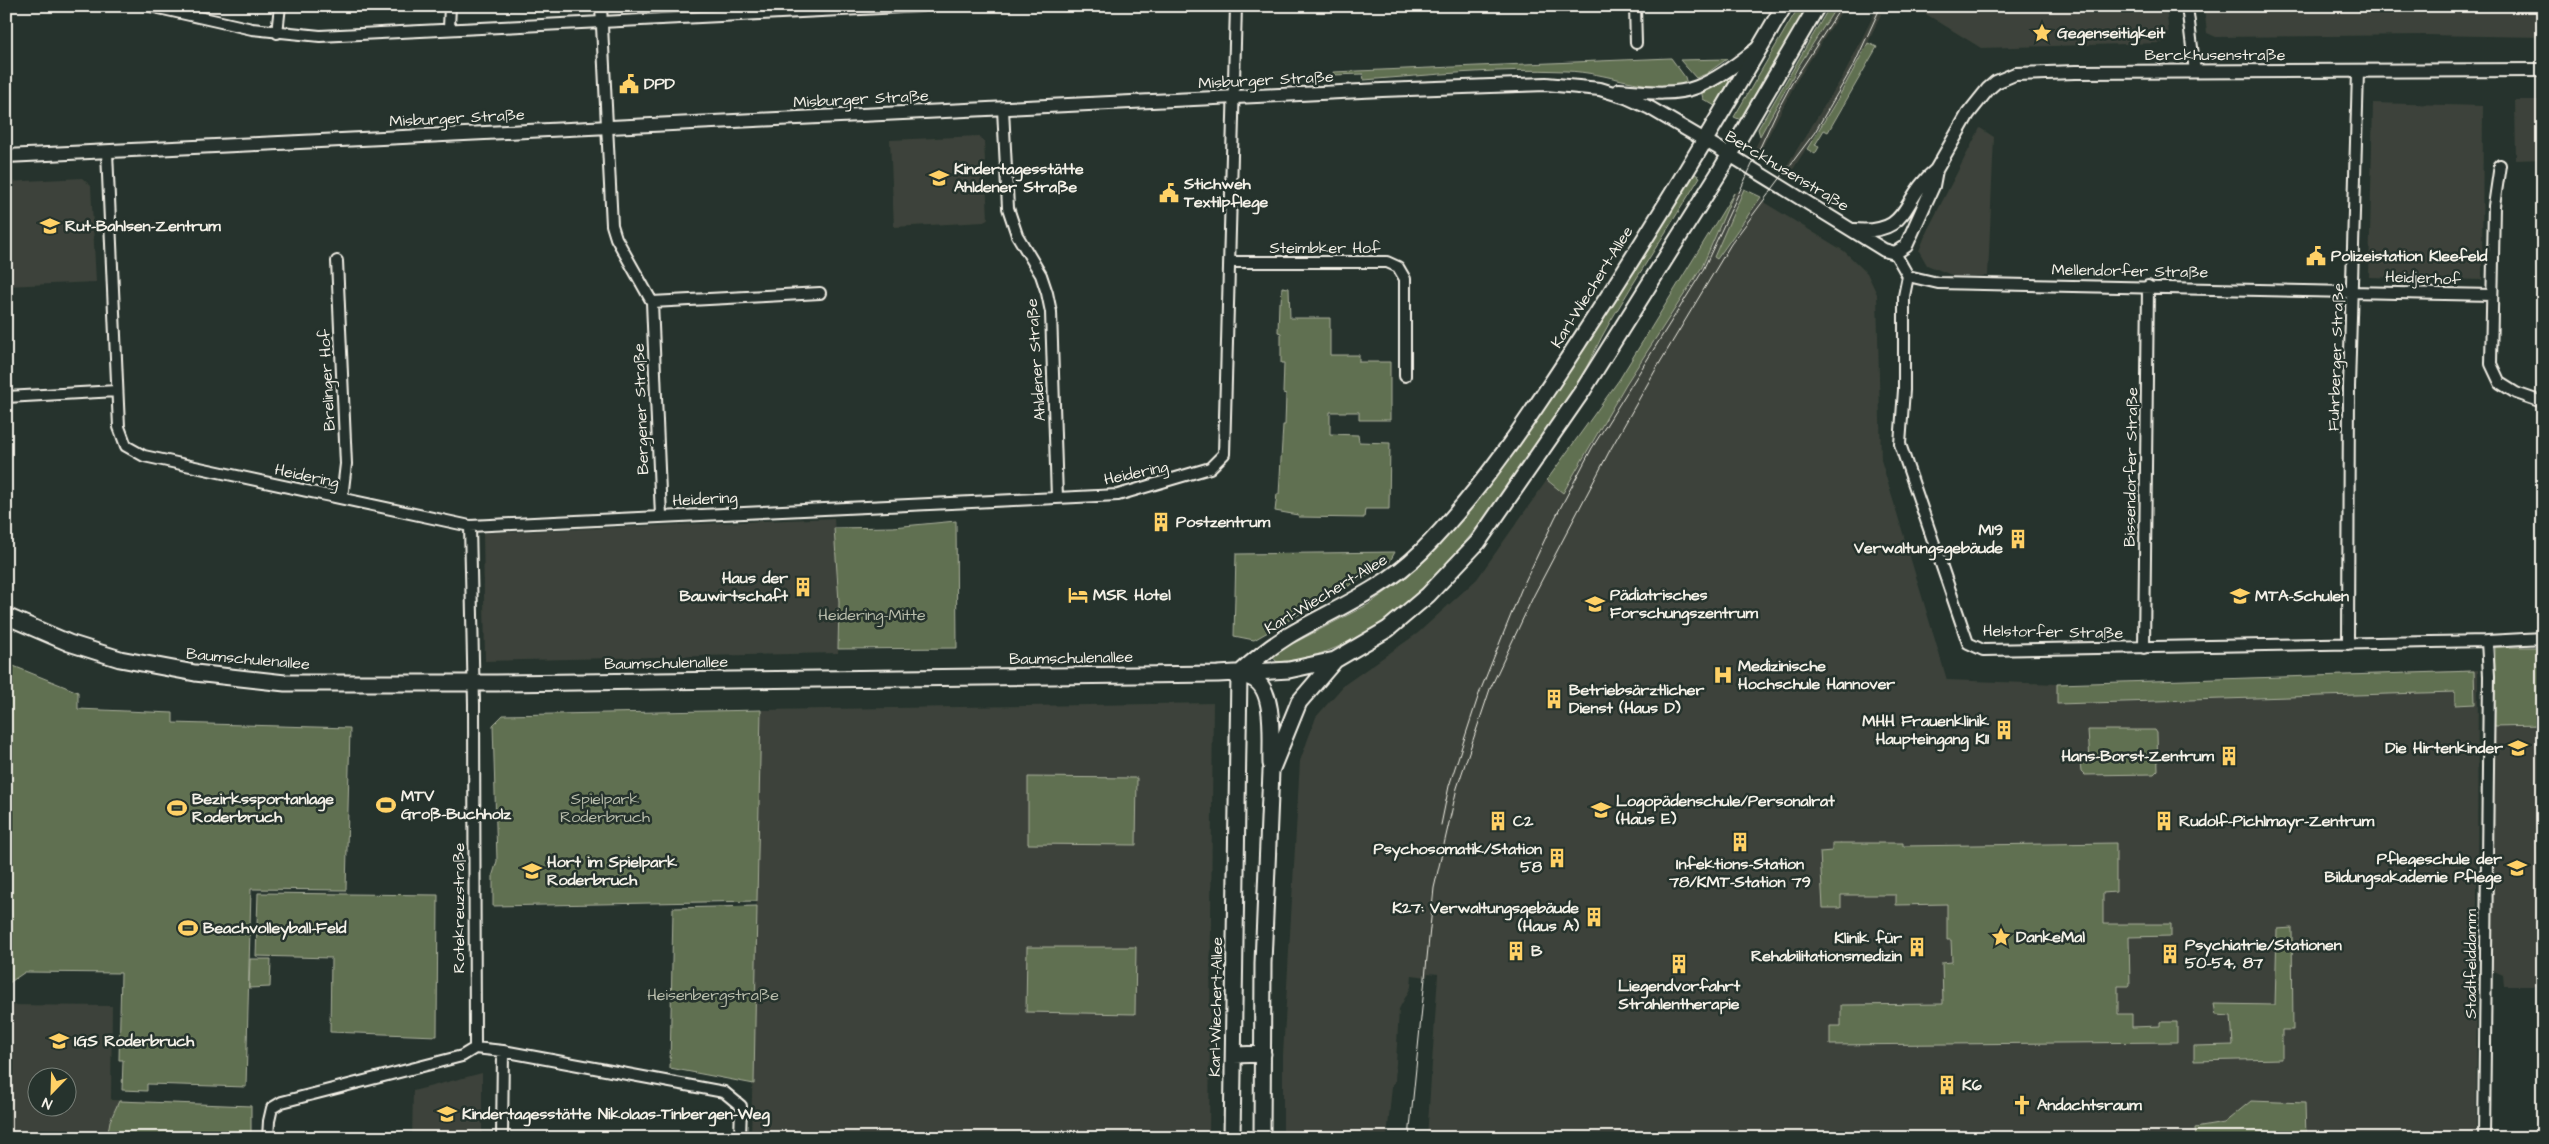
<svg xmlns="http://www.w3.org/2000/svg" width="2549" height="1144" viewBox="0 0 2549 1144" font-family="'Architects Daughter',sans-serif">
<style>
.built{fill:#3c433a;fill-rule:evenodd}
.green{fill:#616f51;stroke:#aab09c}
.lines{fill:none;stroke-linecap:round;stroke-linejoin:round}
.minor-casing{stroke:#f4f1e8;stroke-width:14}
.tertiary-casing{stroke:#f4f1e8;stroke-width:16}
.secondary-casing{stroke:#f4f1e8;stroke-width:19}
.minor{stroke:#26332d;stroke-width:10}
.tertiary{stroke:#26332d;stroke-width:12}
.secondary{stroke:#26332d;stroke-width:15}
.tram{stroke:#f4f1e8;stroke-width:1}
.labels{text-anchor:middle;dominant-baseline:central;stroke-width:5;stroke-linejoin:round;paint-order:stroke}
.poi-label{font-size:16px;font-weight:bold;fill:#f4f1e8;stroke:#26332d;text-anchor:start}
.street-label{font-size:16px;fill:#f4f1e8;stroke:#26332d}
.park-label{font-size:16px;fill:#b9bdac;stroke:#26332d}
</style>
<rect width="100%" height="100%" fill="#26332d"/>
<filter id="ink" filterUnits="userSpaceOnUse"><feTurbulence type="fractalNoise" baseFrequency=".02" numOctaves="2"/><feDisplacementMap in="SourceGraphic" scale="10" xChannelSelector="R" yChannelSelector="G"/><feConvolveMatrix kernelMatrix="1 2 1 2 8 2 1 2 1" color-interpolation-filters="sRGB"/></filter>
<g filter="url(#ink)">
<path class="built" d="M1837,6H1845L1796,82L1758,156L1753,152L1781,96Z
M1913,6H2166L2169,35L2162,43L1981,48Z
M2204,6H2543V37L2425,35L2216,37L2207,33Z
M1875,12L1881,14L1868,43L1837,100L1790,174L1784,170L1845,73Z
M2515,100H2543V159L2516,160Z
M2373,103L2483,106L2482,280L2369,277Z
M1980,128L1994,137L1988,276H1954L1927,265L1919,251L1927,231Z
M979,136L984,141L988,218L984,222L894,227L890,140Z
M82,178L91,186L96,282L6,286V182Z
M1744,189L1715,257L1718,259L1761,197L1765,203L1844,251L1867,273L1877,294L1881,460L1947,680L2057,684L2478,670L2476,1138H1427L1438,974L1428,973L1427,977L1412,975L1411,987L1399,1009L1395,1081L1392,1086L1387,1138H1283V1055L1300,761L1316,717L1344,685L1418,633L1477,579L1547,480L1563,493L1626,384L1702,267L1734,193Z
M834,518L839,602L838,653L485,661L483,533Z
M1213,703L1209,1138H751L761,710Z
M2543,725V986H2504L2503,975L2494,971L2492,966L2493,726Z
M6,1005L112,1006L111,1100L251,1106V1138H6ZM38,1076H68V1106H38Z
M482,1073V1138H412L413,1091Z"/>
<path class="green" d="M1799,6H1808L1741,120L1734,117Z
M1830,6H1837L1798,67L1760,136L1758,129Z
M1868,43L1877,47L1828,132L1824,130L1815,145L1819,147L1815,154L1807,149L1837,100Z
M1671,58L1685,77L1687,84C1644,92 1608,72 1566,71C1499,68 1431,75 1364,80L1363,74L1333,75V72Z
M1727,59L1706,74L1696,78L1680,60Z
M1733,74L1715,106L1703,99L1701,90Z
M1692,172L1700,177C1670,226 1639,273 1610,322C1598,342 1590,363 1578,382C1561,409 1543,435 1525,461C1467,545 1388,654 1277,662L1271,655L1369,604L1408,576L1431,552L1496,472Z
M1744,189L1761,197L1717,259L1714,257Z
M1734,193L1702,267L1626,384L1563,493L1547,480L1619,380Z
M1282,287L1289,288L1290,318H1330V355H1359V362H1390V420H1359V412H1330V434L1358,435L1359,442L1390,443L1389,509H1365L1364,518L1299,517L1298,515L1275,511L1277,494H1279L1283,425H1285L1286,394L1283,393L1284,363H1281V333L1278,332L1279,303H1281Z
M956,521L957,648L838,649L839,602L834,528L893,527Z
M1395,552L1389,563L1254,640L1234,636L1236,554Z
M2495,647H2543V725L2493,726Z
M6,663L78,692V709L173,713V723L350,728L346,890L251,889L246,1087L147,1084V1091L122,1090L123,1060H119L121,973L25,972L6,985Z
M2474,671L2475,704L2455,705V692L2057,704V684Z
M761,710L757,901L493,906V874L497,861L493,725L503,715Z
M2088,730H2155L2157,733L2158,770L2154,774L2085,775L2081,771L2080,763L2090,761Z
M1028,777L1137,778L1136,845L1028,844Z
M1832,843H1903V846L2116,843V892L2103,893V924H2171V936L2129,937L2130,986H2118V1014H2132V1027L2160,1026V1022H2177V1042L1830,1045V1026H1841V1005L1943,1004L1942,963L1952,962L1951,940H1947V904L1896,905V895H1841V908H1823L1820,852L1832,851Z
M258,893L438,895L437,1036L330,1032L331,958L256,956Z
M757,906L754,1084L670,1068L673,908Z
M2292,928L2293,1030H2282V1059L2194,1061V1046L2233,1045L2231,1016L2216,1015L2214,1004L2275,1005L2277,929Z
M1027,947H1136L1135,1014L1026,1012Z
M250,959H271L270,987L249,988Z
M119,1101L251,1106V1138H107L110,1121Z
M2251,1101L2305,1103L2306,1138H2196L2195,1128L2224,1123Z"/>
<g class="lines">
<defs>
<path id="minor" d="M150,6L252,29L320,36L921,6
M601,6L612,225L616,238L652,302L661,516
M1635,6L1636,43
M2187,6L2195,72
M449,28L450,6
M277,33L280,6
M1003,109L1008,208L1017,235L1041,275L1047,293L1051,312L1057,498
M107,152L119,427L126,446L144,456L470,526L1118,495L1210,468L1224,454L1236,6
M2500,165L2494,206L2491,364L2500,383L2516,393L2542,402
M1895,253L1908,276L1904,296V390L1900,444L1968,643L1983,650L2487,641L2543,638
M337,261L346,464L342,498
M1230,262H1387L1398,267L1405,279V376
M1908,276L1938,283L2492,295
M652,302L820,293
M6,397L117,391
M2348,644L2349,387L2358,72
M2144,648L2148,286
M475,1048L503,1051L724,1092L741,1106L740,1138
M268,1138L269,1121L272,1108L282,1102L462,1056L475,1048L474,704L470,526
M502,1138L503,1051
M2484,1138L2489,676L2487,641"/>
<path id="tertiary" d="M1619,90C1644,92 1674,96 1697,87C1720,78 1739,62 1759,47
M6,156L1382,90L1546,84L1600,89L1626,97L1650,108L1730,155L1884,250L1895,253L1906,246L1933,186L1936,170L1968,114L1988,89L1996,82L2015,74L2075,72L2543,70
M1854,230C1912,235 1900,199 1936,170"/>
<path id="secondary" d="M6,616L69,643L120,659L195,673L285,683H496L1218,674L1289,670L1335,660
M1240,674C1245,676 1251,677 1255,680C1276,693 1270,743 1271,764
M1234,1055L1263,1054
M1232,1138L1239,674C1254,660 1270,647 1288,636C1334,609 1383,590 1421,552C1484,488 1533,412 1582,337C1653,229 1719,117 1784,6
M1262,1138L1263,963L1271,771L1299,702L1335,660L1388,629L1428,595L1478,542L1583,390L1719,173L1817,6"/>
</defs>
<use href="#minor" class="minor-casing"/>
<use href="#tertiary" class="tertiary-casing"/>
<use href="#secondary" class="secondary-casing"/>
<use href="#minor" class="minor"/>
<use href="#tertiary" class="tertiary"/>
<use href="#secondary" class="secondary"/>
<path class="tram" d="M1441,825L1449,786L1479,694L1521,590L1555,518L1592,448L1702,272L1777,111L1792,83L1842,6
M1409,1138L1434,888L1457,788L1490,689L1534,595L1609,452L1656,369L1731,244L1815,132L1855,63L1881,6"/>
</g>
</g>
<defs>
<symbol id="sight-bare" viewBox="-9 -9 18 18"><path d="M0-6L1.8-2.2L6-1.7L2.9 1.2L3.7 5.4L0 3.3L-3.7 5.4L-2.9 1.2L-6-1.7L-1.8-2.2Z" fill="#ffd166" stroke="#26332d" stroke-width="2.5" paint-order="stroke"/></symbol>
<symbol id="civic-bare" viewBox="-9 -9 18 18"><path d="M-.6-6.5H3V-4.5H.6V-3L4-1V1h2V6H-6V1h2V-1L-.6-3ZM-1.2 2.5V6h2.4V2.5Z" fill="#ffd166" stroke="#26332d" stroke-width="2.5" paint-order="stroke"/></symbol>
<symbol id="school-bare" viewBox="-9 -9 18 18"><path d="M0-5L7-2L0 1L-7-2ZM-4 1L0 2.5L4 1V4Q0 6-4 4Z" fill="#ffd166" stroke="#26332d" stroke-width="2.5" paint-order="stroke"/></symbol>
<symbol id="building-bare" viewBox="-9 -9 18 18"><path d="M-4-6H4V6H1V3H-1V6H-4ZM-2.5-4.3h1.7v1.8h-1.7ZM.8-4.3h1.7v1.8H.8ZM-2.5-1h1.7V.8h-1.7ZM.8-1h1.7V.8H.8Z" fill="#ffd166" stroke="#26332d" stroke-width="2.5" paint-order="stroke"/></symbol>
<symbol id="hotel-bare" viewBox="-9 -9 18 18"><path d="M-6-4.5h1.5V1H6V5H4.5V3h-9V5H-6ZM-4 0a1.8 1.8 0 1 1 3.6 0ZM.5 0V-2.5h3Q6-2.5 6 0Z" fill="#ffd166" stroke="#26332d" stroke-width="2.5" paint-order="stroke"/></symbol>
<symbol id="university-bare" viewBox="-9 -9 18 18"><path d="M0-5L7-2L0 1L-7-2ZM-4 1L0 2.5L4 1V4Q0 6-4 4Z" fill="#ffd166" stroke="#26332d" stroke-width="2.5" paint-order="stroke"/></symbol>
<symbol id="hospital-bare" viewBox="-9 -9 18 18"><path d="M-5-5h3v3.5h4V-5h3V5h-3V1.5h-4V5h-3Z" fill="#ffd166" stroke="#26332d" stroke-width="2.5" paint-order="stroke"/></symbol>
<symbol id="stadium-bare" viewBox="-9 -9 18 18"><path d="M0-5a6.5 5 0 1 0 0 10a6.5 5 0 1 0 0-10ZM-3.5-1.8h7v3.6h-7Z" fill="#ffd166" stroke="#26332d" stroke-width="2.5" paint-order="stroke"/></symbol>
<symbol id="church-bare" viewBox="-9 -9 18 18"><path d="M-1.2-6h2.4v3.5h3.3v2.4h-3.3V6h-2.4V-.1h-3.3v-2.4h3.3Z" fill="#ffd166" stroke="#26332d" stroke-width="2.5" paint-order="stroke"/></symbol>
</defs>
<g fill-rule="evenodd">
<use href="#sight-bare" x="2028" y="19" width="28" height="28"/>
<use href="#civic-bare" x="615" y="70" width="28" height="28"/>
<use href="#school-bare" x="925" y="164" width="28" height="28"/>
<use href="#civic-bare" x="1155" y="179" width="28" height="28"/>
<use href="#school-bare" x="36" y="212" width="28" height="28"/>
<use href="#civic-bare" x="2302" y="242" width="28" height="28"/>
<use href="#building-bare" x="1147" y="508" width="28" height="28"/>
<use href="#building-bare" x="2004" y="525" width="28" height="28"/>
<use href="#building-bare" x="789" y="573" width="28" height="28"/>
<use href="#hotel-bare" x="1064" y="581" width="28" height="28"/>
<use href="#university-bare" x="2226" y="582" width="28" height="28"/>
<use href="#university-bare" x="1581" y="590" width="28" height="28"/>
<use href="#hospital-bare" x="1709" y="661" width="28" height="28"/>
<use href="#building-bare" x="1540" y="685" width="28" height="28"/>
<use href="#building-bare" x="1990" y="716" width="28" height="28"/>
<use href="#school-bare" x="2504" y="734" width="28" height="28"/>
<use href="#building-bare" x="2215" y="742" width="28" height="28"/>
<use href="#stadium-bare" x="372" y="791" width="28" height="28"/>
<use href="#stadium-bare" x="163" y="794" width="28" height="28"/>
<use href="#university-bare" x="1587" y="796" width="28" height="28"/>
<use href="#building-bare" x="1484" y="807" width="28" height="28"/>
<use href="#building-bare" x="2150" y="807" width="28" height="28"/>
<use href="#building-bare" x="1726" y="828" width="28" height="28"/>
<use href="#building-bare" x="1543" y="844" width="28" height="28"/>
<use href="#university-bare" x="2503" y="854" width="28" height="28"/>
<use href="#school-bare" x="518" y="857" width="28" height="28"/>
<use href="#building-bare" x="1580" y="903" width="28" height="28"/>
<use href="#stadium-bare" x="174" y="914" width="28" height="28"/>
<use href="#sight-bare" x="1987" y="923" width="28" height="28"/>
<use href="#building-bare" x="1903" y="933" width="28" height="28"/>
<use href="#building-bare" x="1502" y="937" width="28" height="28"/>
<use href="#building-bare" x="2156" y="940" width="28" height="28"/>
<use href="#building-bare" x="1665" y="950" width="28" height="28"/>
<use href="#school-bare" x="45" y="1027" width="28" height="28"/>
<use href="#building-bare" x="1933" y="1071" width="28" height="28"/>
<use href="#church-bare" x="2008" y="1091" width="28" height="28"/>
<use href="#school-bare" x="433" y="1100" width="28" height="28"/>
</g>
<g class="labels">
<g class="poi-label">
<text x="2057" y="33">Gegenseitigkeit</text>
<text x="644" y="84">DPD</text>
<text x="954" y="169">Kindertagesstätte<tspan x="954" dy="18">Ahldener Straße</tspan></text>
<text x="1184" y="184">Stichweh<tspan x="1184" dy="18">Textilpflege</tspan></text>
<text x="65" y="226">Rut-Bahlsen-Zentrum</text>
<text x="2331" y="256">Polizeistation Kleefeld</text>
<text x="1176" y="522">Postzentrum</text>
<text x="2003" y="530" text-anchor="end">M19<tspan x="2003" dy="18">Verwaltungsgebäude</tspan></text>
<text x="788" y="578" text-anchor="end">Haus der<tspan x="788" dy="18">Bauwirtschaft</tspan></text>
<text x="1093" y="595">MSR Hotel</text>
<text x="1610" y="595">Pädiatrisches<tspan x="1610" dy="18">Forschungszentrum</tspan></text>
<text x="2255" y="596">MTA-Schulen</text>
<text x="1738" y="666">Medizinische<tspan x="1738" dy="18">Hochschule Hannover</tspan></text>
<text x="1569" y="690">Betriebsärztlicher<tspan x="1569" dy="18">Dienst (Haus D)</tspan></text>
<text x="1989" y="721" text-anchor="end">MHH Frauenklinik<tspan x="1989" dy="18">Haupteingang K11</tspan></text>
<text x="2503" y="748" text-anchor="end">Die Hirtenkinder</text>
<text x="2214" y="756" text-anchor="end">Hans-Borst-Zentrum</text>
<text x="401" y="796">MTV<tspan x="401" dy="18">Groß-Buchholz</tspan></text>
<text x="192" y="799">Bezirkssportanlage<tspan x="192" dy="18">Roderbruch</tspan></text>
<text x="1616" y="801">Logopädenschule/Personalrat<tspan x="1616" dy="18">(Haus E)</tspan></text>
<text x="1513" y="821">C2</text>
<text x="2179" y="821">Rudolf-Pichlmayr-Zentrum</text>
<text x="1542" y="849" text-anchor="end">Psychosomatik/Station<tspan x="1542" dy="18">58</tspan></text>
<text x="2502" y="859" text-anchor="end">Pflegeschule der<tspan x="2502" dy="18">Bildungsakademie Pflege</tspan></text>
<text x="547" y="862">Hort im Spielpark<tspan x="547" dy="18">Roderbruch</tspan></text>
<text x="1740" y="864" text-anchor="middle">Infektions-Station<tspan x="1740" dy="18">78/KMT-Station 79</tspan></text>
<text x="1579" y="908" text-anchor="end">K27: Verwaltungsgebäude<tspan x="1579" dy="18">(Haus A)</tspan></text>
<text x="203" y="928">Beachvolleyball-Feld</text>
<text x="2016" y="937">DankeMal</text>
<text x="1902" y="938" text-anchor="end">Klinik für<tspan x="1902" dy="18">Rehabilitationsmedizin</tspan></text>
<text x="2185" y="945">Psychiatrie/Stationen<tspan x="2185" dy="18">50-54, 87</tspan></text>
<text x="1531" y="951">B</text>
<text x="1679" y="986" text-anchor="middle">Liegendvorfahrt<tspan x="1679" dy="18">Strahlentherapie</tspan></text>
<text x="74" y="1041">IGS Roderbruch</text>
<text x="1962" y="1085">K6</text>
<text x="2037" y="1105">Andachtsraum</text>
<text x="462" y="1114">Kindertagesstätte Nikolaas-Tinbergen-Weg</text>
</g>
<g class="street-label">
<text x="2215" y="55">Berckhusenstraße</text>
<text transform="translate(1266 80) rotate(-3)">Misburger Straße</text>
<text transform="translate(861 99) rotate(-3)">Misburger Straße</text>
<text transform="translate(457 118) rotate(-3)">Misburger Straße</text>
<text transform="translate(1787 171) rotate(31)">Berckhusenstraße</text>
<text x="1325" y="248">Steimbker Hof</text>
<text transform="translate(2130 271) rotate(1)">Mellendorfer Straße</text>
<text transform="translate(2423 278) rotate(2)">Heidjerhof</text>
<text transform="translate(1592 287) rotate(-58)">Karl-Wiechert-Allee</text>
<text transform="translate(2336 357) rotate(-88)">Fuhrberger Straße</text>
<text transform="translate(1036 360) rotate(-94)">Ahldener Straße</text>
<text transform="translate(327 380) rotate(-93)">Brelinger Hof</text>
<text transform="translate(641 409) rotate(-92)">Bergener Straße</text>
<text transform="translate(2131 467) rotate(-89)">Bissendorfer Straße</text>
<text transform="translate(1136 473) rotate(-12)">Heidering</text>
<text transform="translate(307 476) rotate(12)">Heidering</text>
<text transform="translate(705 499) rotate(-3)">Heidering</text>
<text transform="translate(1326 594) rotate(-31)">Karl-Wiechert-Allee</text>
<text transform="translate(2053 632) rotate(1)">Helstorfer Straße</text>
<text transform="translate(1071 658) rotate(-1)">Baumschulenallee</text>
<text transform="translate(248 659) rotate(5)">Baumschulenallee</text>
<text transform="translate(666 663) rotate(-1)">Baumschulenallee</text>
<text transform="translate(459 908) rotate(-90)">Rotekreuzstraße</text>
<text transform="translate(2471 964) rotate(-90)">Stadtfelddamm</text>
<text transform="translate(1216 1007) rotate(-89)">Karl-Wiechert-Allee</text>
</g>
<g class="park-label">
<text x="872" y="615">Heidering-Mitte</text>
<text x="605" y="799">Spielpark<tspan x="605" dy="18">Roderbruch</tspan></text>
<text x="713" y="995">Heisenbergstraße</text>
</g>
</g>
<rect width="2549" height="1144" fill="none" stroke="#26332d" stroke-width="25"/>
<rect x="12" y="12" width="2524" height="1119" fill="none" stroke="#f4f1e8" stroke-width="2" filter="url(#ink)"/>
<g transform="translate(52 1092) rotate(203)"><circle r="24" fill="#26332d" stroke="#787f78"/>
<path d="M0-4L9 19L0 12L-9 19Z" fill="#ffd166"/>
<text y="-8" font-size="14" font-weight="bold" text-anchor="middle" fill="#f4f1e8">N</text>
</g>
</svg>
